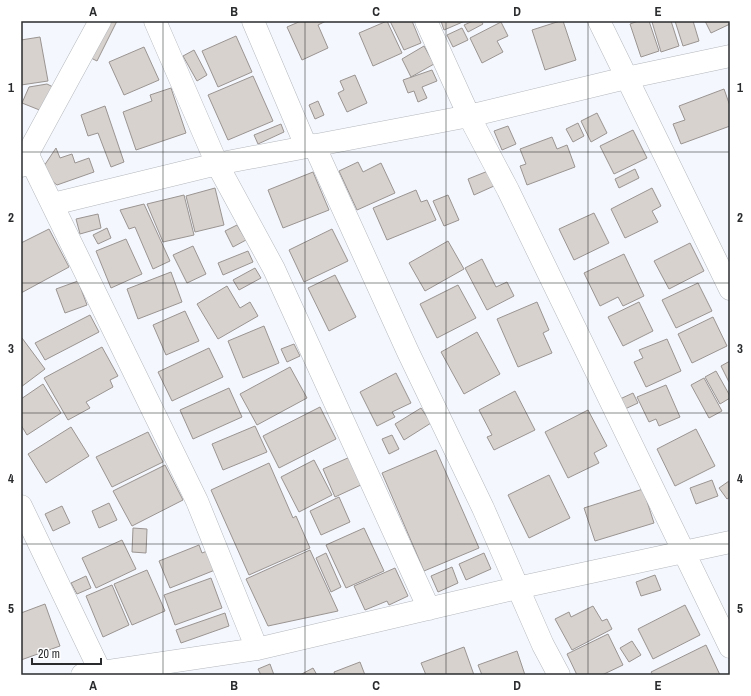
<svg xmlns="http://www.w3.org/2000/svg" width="751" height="696" viewBox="0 0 751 696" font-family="'Archivo Narrow',sans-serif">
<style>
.building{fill:#d8d2cf;stroke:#9a9492}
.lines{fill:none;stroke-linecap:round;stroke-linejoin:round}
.minor-casing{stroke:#b4b8bd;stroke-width:23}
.minor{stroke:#fff;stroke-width:22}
.grid{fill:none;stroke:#292b2d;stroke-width:1;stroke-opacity:0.55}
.neatline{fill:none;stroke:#292b2d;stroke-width:1.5}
.grid-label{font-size:13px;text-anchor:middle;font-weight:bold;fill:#292b2d}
</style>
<rect width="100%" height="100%" fill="#f4f7fd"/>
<path class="building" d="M107,21H117L97,61L89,57Z
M301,21H326L318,25L328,48L302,60L287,27Z
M387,21L402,53L373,66L359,33Z
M390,21H412L421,43L404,50Z
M441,21H465L444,30Z
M473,21H481L483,24L468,32L464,25Z
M560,21H563L576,60L545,70L532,30Z
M638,21H649L659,51L641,57L630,24Z
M655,21H671L679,46L661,52L652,22Z
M675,21H693L699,41L683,46Z
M705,21H730V24L711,33Z
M501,22L508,36L497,41L503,52L482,63L470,38Z
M462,28L468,40L453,47L447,35Z
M236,36L252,72L218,87L202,51Z
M40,37L48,81L21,85V40Z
M424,46L434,64L411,77L402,59Z
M144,47L159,80L124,95L109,62Z
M194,50L207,75L197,81L183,56Z
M432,70L437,81L422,87L427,98L418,102L414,91L408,93L403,80Z
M355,75L367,103L347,112L338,93L344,90L340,81Z
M253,76L273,121L228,140L208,95Z
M47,84L53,87L42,111L22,103L29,87Z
M171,88L186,133L136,150L123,112L152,101L150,95Z
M724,89L730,106V126L681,144L673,124L685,120L679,106Z
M318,101L324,115L315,119L309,105Z
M105,106L124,162L111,167L98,133L88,136L81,115Z
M597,113L607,133L591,142L581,121Z
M578,123L584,136L573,142L566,129Z
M281,124L284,132L258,144L254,135Z
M508,126L516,144L502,150L494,131Z
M633,130L647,158L614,174L600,146Z
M552,137L557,149L567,145L575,167L527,185L520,166L526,164L520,149Z
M56,148L60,158L72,154L75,163L89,158L94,172L57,185L47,177L44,166Z
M358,162L363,172L381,163L395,193L357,210L339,171Z
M635,169L639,178L619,188L615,179Z
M488,171L494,186L474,195L468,179Z
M313,172L329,210L283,228L268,190Z
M215,188L224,225L195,232L186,196Z
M652,188L661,206L652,211L658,222L625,238L611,209Z
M416,190L421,202L427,200L436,220L387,240L373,208Z
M184,195L194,235L163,242L147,204Z
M448,195L459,220L444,226L433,201Z
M144,204L170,261L153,269L135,227L129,229L120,210Z
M594,213L609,243L574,260L559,229Z
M98,214L101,228L80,234L76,219Z
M237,225L246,240L233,247L225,231Z
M107,228L111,238L98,244L93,235Z
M49,229L69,267L21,293V243Z
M332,229L348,261L304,282L289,250Z
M126,239L142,274L111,288L96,251Z
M448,241L464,269L425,291L409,263Z
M690,243L704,271L669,289L654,261Z
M193,246L206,274L187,283L173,255Z
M248,251L253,262L223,275L218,263Z
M624,254L644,296L623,306L618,297L600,306L584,273Z
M482,259L496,287L507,282L514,296L487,310L465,268Z
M255,268L261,278L239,290L233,280Z
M171,272L182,302L138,319L127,289Z
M335,275L356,317L329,331L308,288Z
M78,281L87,305L65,313L56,289Z
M698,283L712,311L676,328L662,300Z
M458,285L476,318L437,338L420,304Z
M227,286L240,308L250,302L258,316L218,339L197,304Z
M537,302L549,330L543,333L552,353L518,367L497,319Z
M639,302L653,331L623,346L608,317Z
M185,311L199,341L166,355L153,325Z
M90,315L99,332L45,360L35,343Z
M713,317L727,346L692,363L678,334Z
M264,326L279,363L243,378L228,341Z
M477,332L500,374L464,394L441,352Z
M22,338L45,369L21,387V339Z
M667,339L681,371L646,387L634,362L643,358L639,350Z
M294,344L300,356L287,362L281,349Z
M102,347L118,376L110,380L113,387L86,402L90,408L68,420L44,378Z
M209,348L223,377L172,401L158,372Z
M730,361V381L729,382L721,366Z
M290,367L307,398L257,425L240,394Z
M716,371L730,396V398L720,404L705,377Z
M396,373L411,403L392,412L395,417L377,426L360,392Z
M704,378L722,411L709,418L691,385Z
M43,384L61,413L27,435L21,425V399Z
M666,385L680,417L659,426L656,419L649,422L637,397Z
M229,388L242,417L193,439L180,410Z
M515,391L535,430L494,450L487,437L492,435L479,410Z
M633,393L638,403L625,409L620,399Z
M320,407L336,439L279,468L263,436Z
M421,408L431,423L404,440L395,424Z
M588,410L607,446L594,453L599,463L568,478L545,432Z
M255,426L267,452L223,470L212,444Z
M71,427L89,456L46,483L28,454Z
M696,429L715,466L675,486L657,449Z
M148,432L163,462L112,487L96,457Z
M392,435L399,449L389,454L382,439Z
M436,450L479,548L424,571L382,473Z
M350,457L363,484L335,497L323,469Z
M314,460L332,495L299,512L281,477Z
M269,463L293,518L296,516L310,548L249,575L211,490Z
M165,465L183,500L132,526L113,491Z
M549,475L570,518L529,538L508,495Z
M712,480L718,496L696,504L690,488Z
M729,481L730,497L727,499L719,488Z
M643,489L654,523L595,541L584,508Z
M339,497L350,522L321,535L310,511Z
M109,503L117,520L99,528L92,511Z
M62,506L70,523L53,531L45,514Z
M133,528L147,529L146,553L132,552Z
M364,528L384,571L346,588L326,545Z
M122,540L136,569L96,588L82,558Z
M199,545L202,553L207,551L215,570L170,588L159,561Z
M310,550L338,611L268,626L246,579Z
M326,553L341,587L331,592L316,558Z
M484,553L491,569L466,580L459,564Z
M452,567L458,583L438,592L431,576Z
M395,568L408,596L389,605L387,601L365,610L354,586Z
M147,570L165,611L132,625L114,584Z
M655,575L661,590L641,596L636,582Z
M86,576L91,588L77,594L71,583Z
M211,578L222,608L175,625L164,595Z
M112,585L129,625L103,637L86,596Z
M45,604L60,646L21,660V613Z
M685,605L700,635L653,659L638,629Z
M593,606L602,621L607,619L612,629L572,650L555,619L569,612L571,617Z
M225,613L229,626L181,643L176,630Z
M608,634L623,665L602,675H577L567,654Z
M632,641L641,655L629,662L620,648Z
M706,645L720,675H653L651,672Z
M464,647L474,675H426L421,663Z
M517,651L525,675H482L478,665Z
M360,662L365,675H335L334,672Z
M270,664L274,675H261L258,669Z
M313,668L317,675H300Z"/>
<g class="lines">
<defs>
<path id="minor" d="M155,21L217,164L274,269L429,609
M253,21L306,146
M426,21L469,116L508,190L730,647
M599,21L730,289
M314,145L408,352L483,508L543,645L559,675
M21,157L28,155L197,501L257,649
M21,166L100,21
M53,204L217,164L469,116L626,78L730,56
M21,506L102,675
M82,675L257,649L517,588L730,542"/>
</defs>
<use href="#minor" class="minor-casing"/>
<use href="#minor" class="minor"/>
</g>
<path class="grid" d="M163,21V675M305,21V675M446,21V675M588,21V675M21,152H730M21,283H730M21,413H730M21,544H730"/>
<rect width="751" height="696" fill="none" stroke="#ffffff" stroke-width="44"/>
<path d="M32 658v6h69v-6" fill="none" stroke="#292b2d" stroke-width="2"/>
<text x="38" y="658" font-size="12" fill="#292b2d" stroke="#ffffff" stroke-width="3" paint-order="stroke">20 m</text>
<rect x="22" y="22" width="707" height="652" class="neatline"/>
<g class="grid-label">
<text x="93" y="16">A</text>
<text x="234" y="16">B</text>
<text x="376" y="16">C</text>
<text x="517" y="16">D</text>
<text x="658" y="16">E</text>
<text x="11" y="92">1</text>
<text x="740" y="92">1</text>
<text x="11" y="222">2</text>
<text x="740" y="222">2</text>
<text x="11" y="353">3</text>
<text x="740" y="353">3</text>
<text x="11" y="483">4</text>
<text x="740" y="483">4</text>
<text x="11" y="613">5</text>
<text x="740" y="613">5</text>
<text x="93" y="690">A</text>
<text x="234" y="690">B</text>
<text x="376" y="690">C</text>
<text x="517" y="690">D</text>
<text x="658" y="690">E</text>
</g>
</svg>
